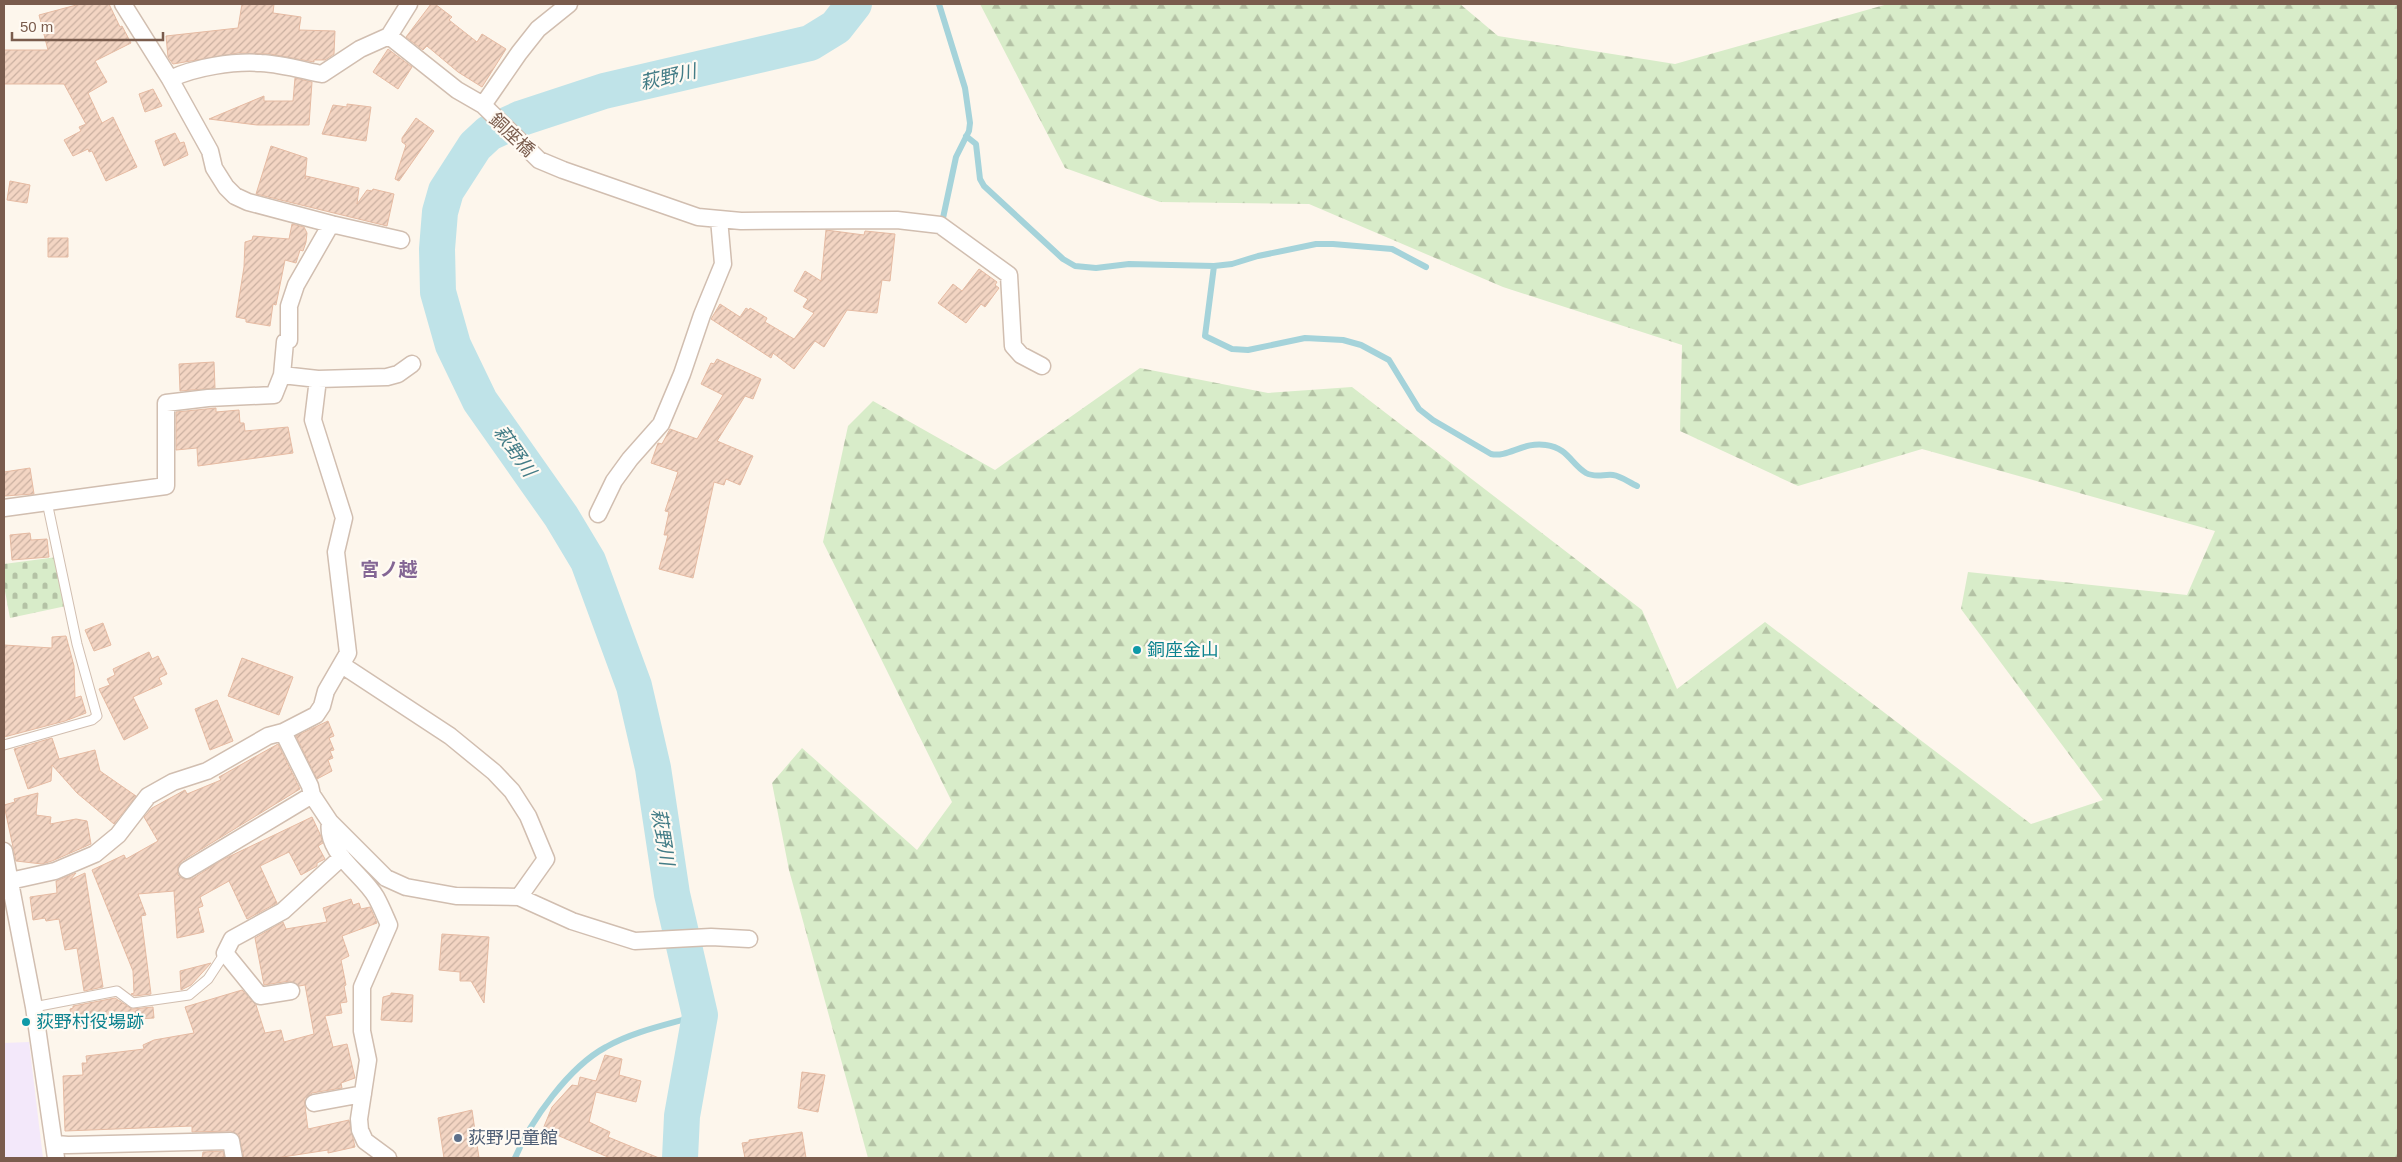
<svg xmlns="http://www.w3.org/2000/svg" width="2402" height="1162" viewBox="0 0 2402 1162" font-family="Arial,'Noto Sans JP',sans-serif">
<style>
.education{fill:#f3e8fa}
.forest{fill:url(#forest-firs)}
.cemetery{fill:url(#cemetery-stones)}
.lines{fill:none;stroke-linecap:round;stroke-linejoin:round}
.stream{stroke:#a5d3da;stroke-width:6}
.river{stroke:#bfe3e8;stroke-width:36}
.building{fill:url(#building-hatch);stroke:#e6bba3}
.lane-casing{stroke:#d1beb0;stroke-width:11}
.street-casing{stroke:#d1beb0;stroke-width:19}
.lane{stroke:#fff;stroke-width:9}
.street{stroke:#fff;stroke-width:16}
.culture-dot{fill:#0f9aa8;stroke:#fffaf3;stroke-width:2}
.service-dot{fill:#5c6f8a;stroke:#fffaf3;stroke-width:2}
.labels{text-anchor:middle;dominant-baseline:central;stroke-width:4.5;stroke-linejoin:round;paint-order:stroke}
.street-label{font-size:18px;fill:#7a5c4d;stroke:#fffaf3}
.culture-label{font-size:18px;fill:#0d838f;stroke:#fffaf3;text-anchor:start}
.service-label{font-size:18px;fill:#4e5e75;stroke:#fffaf3;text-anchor:start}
.water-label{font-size:19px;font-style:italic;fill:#437c86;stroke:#fffaf3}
.neighbourhood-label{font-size:19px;font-weight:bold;fill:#846695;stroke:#fffaf3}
</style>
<defs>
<pattern id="forest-firs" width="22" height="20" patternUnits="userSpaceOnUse" patternTransform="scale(1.25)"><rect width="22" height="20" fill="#d8ecc9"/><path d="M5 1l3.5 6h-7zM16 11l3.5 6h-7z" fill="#b4c2a5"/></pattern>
<pattern id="cemetery-stones" width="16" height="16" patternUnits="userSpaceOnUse" patternTransform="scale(1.25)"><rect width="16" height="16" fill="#d8ecc9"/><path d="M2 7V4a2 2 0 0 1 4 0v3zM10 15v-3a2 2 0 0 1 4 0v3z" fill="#b4c2a5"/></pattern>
<pattern id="building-hatch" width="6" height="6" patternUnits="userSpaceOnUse" patternTransform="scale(1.25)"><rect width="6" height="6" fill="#f3d5c3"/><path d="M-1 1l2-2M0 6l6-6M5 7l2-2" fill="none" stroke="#cab0a1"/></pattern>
</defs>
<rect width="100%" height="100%" fill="#fdf6ec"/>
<path class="education" d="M29,1042L43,1158H4V1043Z"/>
<path class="forest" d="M980,4H1460L1498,36L1675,64L1888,4H2398V1158H868L789,870L772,783L802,748L917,850L952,802L823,542L848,426L873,401L995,470L1140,368L1268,393L1352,387L1642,610L1677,689L1765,622L2031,824L2103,800L1961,609L1968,572L2187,595L2215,531L1922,449L1798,486L1680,431L1682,345L1503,287L1309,204L1160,202L1065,168Z"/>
<path class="cemetery" d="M57,557L66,606L10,618L4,586V564Z"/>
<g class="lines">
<path class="stream" d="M939,4L965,88L970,123L969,131L956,157L943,218
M966,136L976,144L980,179L984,186L1063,259L1075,266L1096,268L1129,264L1214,266L1232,264L1258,256L1316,244H1333L1392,249L1426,267
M1214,266L1205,336L1232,349L1248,350L1305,338L1343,340L1361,345L1389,360L1419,409L1433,420L1491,454C1508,458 1524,441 1546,445C1568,448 1571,464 1586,473C1595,478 1604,474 1613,475C1621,476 1630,483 1637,486
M515,1158C531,1120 569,1067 606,1047C634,1031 670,1024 700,1015"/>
<path class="river" d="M680,1158L682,1116L700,1015L672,894L653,768L634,686L588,561L561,516L480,401L453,345L438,292L437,249L440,212L446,191L475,146L489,133L522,118L604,91L810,43L836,27L854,4"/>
</g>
<path class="building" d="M80,4H109L120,27L122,26L131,43L95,61L107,82L88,93L102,123L113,117L137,167L106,181L92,151L89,152L88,149L73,156L64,140L81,131L79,127L86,124L64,84H4V50H48L39,15Z
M242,4H274L273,13L301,17L299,30L335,31L334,54L325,60H314V62L270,54L238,53L173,64L168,57L166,36L238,28Z
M431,4H435L452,17L449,20L477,42L482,34L506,49L482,87L458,72L427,46L423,50L406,37Z
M388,49L412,67L398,89L373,72Z
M295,78L312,82L309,125H257L209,119L264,96V101H293Z
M153,89L162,106L145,112L139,94Z
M347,104L371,107L366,141L322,134L333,105L347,107Z
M416,118L434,131L399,181L395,179L406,145L402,142V138Z
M175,133L180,143L184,142L188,155L164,166L155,141Z
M271,146L307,158L305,179L306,176L359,188L357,204L367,190L372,191L373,189L394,194L387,226L256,194Z
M10,181L30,185L27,203L7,200Z
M292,224L304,227L307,233L306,242L303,251L300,250L296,263L285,260L276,305L273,304L270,326L246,322V319L236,317L244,267L245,242L252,240L253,236L289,239Z
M826,230L864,235L865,231L895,234L890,281L882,280L877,313L847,310L824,347L815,341L794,369L773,353L771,358L711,319L720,304L740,317L746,308L749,310L750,308L767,318L765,322L794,339L814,313L803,307L808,299L794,291L805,271L821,281Z
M48,238H68V257H48Z
M979,269L997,282L995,285L999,288L985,307L981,304L966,323L938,303L953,284L962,291Z
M717,359L761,379L753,399L745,396L717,441L753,456L740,485L726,479L724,485L714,482L693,578L659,569L668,535H664L669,512L665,511L678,472L651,463L658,443L662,444L670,429L697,439L723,395L701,384L711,363L714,364Z
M214,362L215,388L180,391L179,364Z
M216,408V412L239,410L240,423H244L245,431L288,427L293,453L198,466L197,448L176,450V412Z
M30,468L34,494L4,496V472Z
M30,533L31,540L47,539L49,557L12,560L10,535Z
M103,623L111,645L94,651L85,630Z
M66,636L74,666L75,698L81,696L86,713L65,721L4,737V645L52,648V637Z
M149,652L152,659L158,656L167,674L159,678L162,684L133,697L148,728L124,740L99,689L110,685L107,679L115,675L113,669Z
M242,658L293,677L279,715L228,696Z
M217,700L233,741L210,750L195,709Z
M328,721L334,736L329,738L334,750L330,751L333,758L328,760L332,771L317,779L296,736Z
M52,738L59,759L95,750L100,771L136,796L114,824L77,793L52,765L51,781L28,789L14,749Z
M278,744L300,789L182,861L178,866V875L183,879H192L222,860L312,817L320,834L323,843L318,846L325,859L317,863V866L301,875L289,852L260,866L277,903L247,919L229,881L200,897L203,906L198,908L204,932L177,938L174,891L138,894L146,915L141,916L151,994L135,996L131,994L134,993L133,971L92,870L124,855L126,859L158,841L144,817L152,808L185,790L187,794L221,780L219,777Z
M38,793L36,815L51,817L50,824L76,819L87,821L91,844L52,861L42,864L16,861L4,805L15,802L14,799Z
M76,873L70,880L85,873L103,987L84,991L77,948L65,950L59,919L46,921L45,918L33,920L30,897L57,893L56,881Z
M351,899L353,905L359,903L361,909L370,907L377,923L342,936L349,956L341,960L346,985L344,986L347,1002L340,1003L342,1013L325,1016L333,1047L347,1044L355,1078L341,1083L342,1088L312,1093L304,1099L308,1129L349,1120L355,1147L328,1153V1150L276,1158H244L239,1135L231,1131L192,1132V1126L65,1131L63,1076L83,1075L82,1063H87L86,1056L144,1049L143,1045L154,1040L194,1033L185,1007L242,990L256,1005L265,1033L281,1030L284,1042L314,1034L305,985L299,986L290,981L264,985L255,938L283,922L286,929L327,922L323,908Z
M442,934L489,937L484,1003L471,981H460V972L439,970Z
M211,963L191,985L181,990L180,971Z
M391,993L413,995L412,1022L381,1020L383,997L391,995Z
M115,998L132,1009L153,1007L154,1018L137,1019L80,1027V1024L72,1026L70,1009L73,1008V1006Z
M605,1055L622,1059L619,1075L641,1081L636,1102L596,1092L589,1122L610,1132L608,1137L659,1158H610L543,1129L552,1107L572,1085L578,1086L580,1077L596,1081Z
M802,1072L825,1075L818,1112L798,1108Z
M472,1110L479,1158H444L438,1118Z
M802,1132L806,1158H745L742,1143L749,1142V1140Z
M223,1151L224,1158H202L203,1152Z"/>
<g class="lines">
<defs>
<path id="lane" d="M4,745L92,720L97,716L77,644L47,502
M34,1007L117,991L133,1003L189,995L208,979L225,953"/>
<path id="street" d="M389,36L409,4
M170,79C195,67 234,61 261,63C281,64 302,70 322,74L360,49L389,36L457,90L483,105L539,160L563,170L698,217L741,221L897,220L940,225L1009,275L1013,346L1021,355L1042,366
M483,105L519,53L538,29L569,4
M331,224L401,240
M318,379L387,377L398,374L412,364
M4,508L166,486V403L208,398L274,395L282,375L285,342L289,340V306L296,285L331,224L248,202L235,196L226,187L214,168L210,151L170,79L123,4
M598,514L614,481L630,459L661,424L682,374L702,315L723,264L719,219
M342,665L450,736L494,772L512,791L528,816L546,859L519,897
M283,732L310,786L312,795L330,822C325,853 362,873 376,897C381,906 385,916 389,925L362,987V1031L368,1060L359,1119L360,1130L365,1141L388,1158
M330,822L386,878L406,887L456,896L519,897L572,921L635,941L711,937L749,939
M4,851L34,1007L56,1158
M187,870L312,795
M10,881L55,871L95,854L118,835L148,796L173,782L207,771L268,736L283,732L316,715L322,706L326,691L348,653L336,552L344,518L313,420L318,379L282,375
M291,991L260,996L225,953L232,939L283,911L342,857
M314,1103L363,1094
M56,1144L68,1145L231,1141L234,1158"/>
</defs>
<use href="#lane" class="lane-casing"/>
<use href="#street" class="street-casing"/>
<use href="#lane" class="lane"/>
<use href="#street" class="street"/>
</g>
<g class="culture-dot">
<circle cx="1137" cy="650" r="5"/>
<circle cx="26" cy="1022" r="5"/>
</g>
<circle class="service-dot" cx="458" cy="1138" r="5"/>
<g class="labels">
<g class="street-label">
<text transform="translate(512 135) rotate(43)">銅座橋</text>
</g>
<g class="culture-label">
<text x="1147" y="650">銅座金山</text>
<text x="36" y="1022">荻野村役場跡</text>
</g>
<g class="service-label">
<text x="468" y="1138">荻野児童館</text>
</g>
<g class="water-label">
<text transform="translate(668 77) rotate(-13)">萩野川</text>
<text transform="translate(515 451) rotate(55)">萩野川</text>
<text transform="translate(663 837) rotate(81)">萩野川</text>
</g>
<g class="neighbourhood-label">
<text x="389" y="569">宮ノ越</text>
</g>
</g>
<rect width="2402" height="1162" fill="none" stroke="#7a5c4d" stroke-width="10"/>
<path d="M12 32v8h151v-8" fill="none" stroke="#7a5c4d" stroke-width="2.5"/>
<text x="20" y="32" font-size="15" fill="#7a5c4d" stroke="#fffaf3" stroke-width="4" paint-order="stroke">50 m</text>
</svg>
